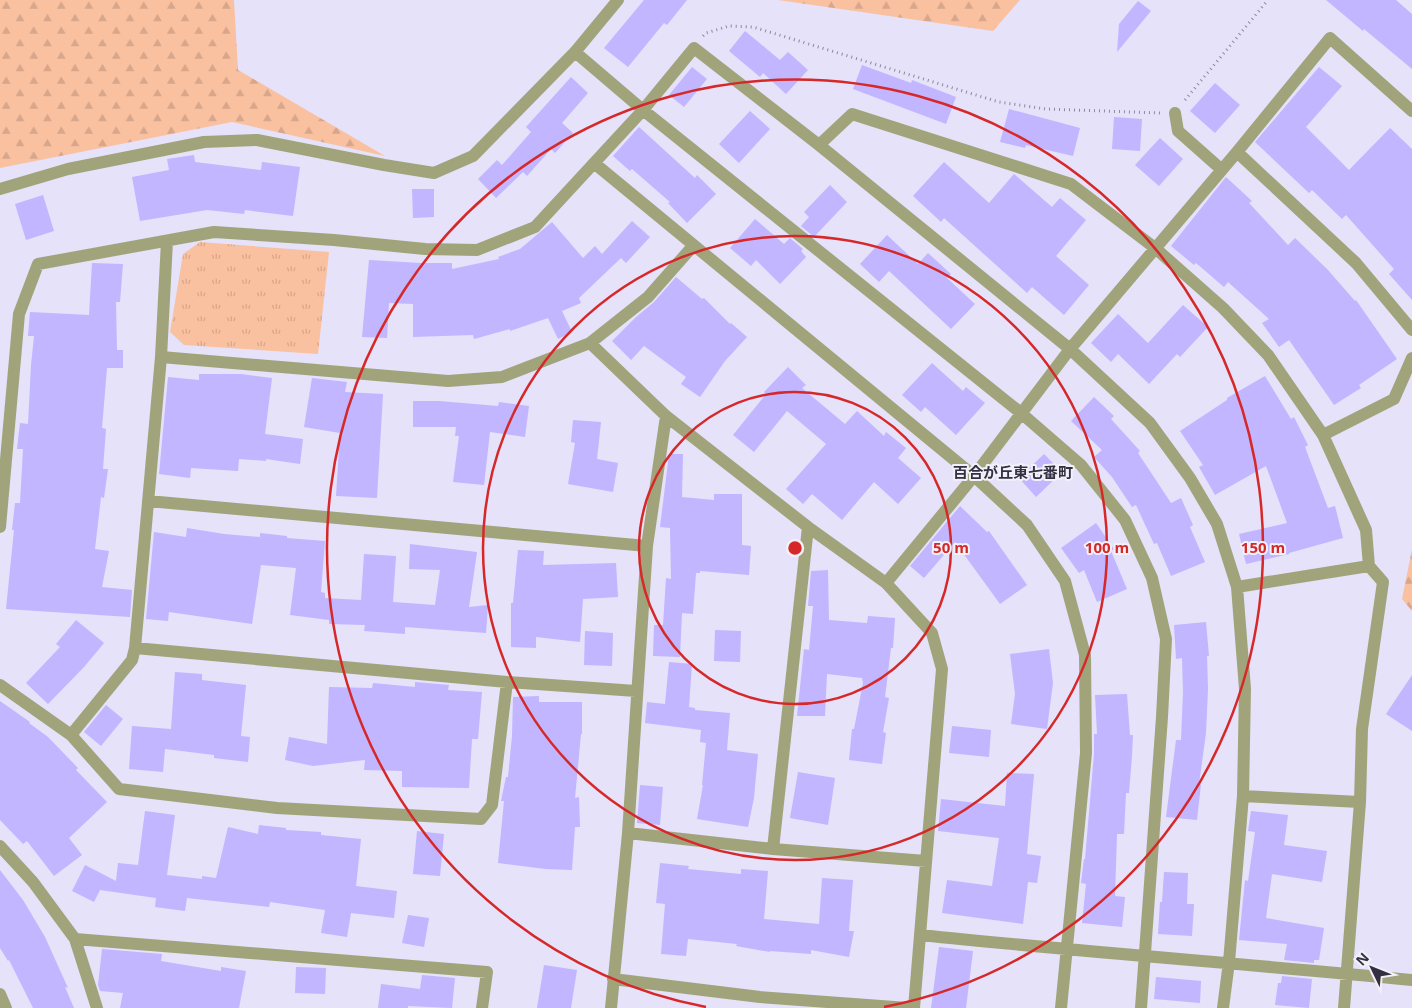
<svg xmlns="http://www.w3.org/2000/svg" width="1412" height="1008" viewBox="0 0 1412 1008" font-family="'Open Sans','Noto Sans JP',sans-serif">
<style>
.forest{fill:url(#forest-firs)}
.park{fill:url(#park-tufts)}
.building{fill:#c1b6ff}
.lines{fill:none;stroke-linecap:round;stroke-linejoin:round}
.path{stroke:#8c899d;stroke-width:3;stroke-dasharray:1 4;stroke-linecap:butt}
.minor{stroke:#a1a47b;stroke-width:12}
.ring{fill:none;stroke:#d62828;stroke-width:2.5}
.labels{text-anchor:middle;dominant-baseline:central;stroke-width:4;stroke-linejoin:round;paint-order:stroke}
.quarter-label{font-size:15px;font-weight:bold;fill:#333141;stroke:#f2f1f9}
.centre{fill:#d62828;stroke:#f2f1f9;stroke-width:2.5}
.ring-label{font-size:15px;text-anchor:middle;font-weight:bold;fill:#d62828;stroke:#f2f1f9;stroke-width:4;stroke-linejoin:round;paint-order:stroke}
</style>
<defs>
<pattern id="forest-firs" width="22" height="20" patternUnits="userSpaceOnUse" patternTransform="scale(1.25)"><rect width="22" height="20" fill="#fac1a0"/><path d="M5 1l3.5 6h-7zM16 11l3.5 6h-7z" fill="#d7a68b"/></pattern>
<pattern id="park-tufts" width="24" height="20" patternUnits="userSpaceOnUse" patternTransform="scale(1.25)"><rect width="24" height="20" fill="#fac1a0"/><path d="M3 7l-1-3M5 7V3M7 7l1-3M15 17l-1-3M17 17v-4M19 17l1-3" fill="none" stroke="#d7a68b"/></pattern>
</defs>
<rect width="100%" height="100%" fill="#e5e2fa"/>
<path class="forest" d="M0,0H234L238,70L385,156L232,122L0,168Z
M778,0H1020L993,31Z
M1412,549V611L1402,599Z"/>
<path class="park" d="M200,242L329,252L318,354L184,345L170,332L183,254Z"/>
<path class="building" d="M644,0H687L667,25L664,23L628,67L604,48Z
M1326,0H1396L1412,14V69L1364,29L1363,31Z
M1138,1L1151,11L1117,52L1119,24Z
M745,31L780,60L788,52L808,70L786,94L763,73L760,77L729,51Z
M862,65L911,83L912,80L956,97L946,124L853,89Z
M692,67L707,79L684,107L669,95Z
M1319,67L1342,86L1306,127L1349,170L1390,128L1412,149V300L1389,274L1394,269L1346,215L1342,219L1312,190L1309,193L1255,142Z
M571,77L588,93L562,123L573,133L555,153L551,149L527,176L523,172L496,198L478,179L497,160L502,165L531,132L526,127Z
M1215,83L1240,105L1215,133L1190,111Z
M1009,109L1080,128L1073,156L1026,145L1025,148L1000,142Z
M750,111L770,129L739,163L719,144Z
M1114,117L1142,119L1140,151L1112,149Z
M639,127L695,178L697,175L716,194L687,223L668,203L670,202L632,169L630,171L613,156Z
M1160,138L1183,159L1159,186L1135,165Z
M194,155L195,162L261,170L262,162L300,167L293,216L245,210L244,214L207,210L140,221L132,177L169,170L167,159Z
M944,162L989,203L1014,174L1052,207L1060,198L1086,220L1056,256L1089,285L1064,315L1032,287L1027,293L944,218L941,222L913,196Z
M1226,177L1252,201L1249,203L1288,245L1295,238L1328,270L1355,301L1356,300L1397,359L1359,385L1361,388L1334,405L1289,340L1279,347L1262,323L1269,319L1228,282L1224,287L1196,263L1194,265L1171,246Z
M830,185L847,202L814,237L801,226L809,217L804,212Z
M412,189H434V217L413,218Z
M43,195L54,231L26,240L15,204Z
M755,219L784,244L790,238L803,249L801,251L806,257L780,284L756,260L751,266L730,248Z
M632,221L650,237L626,263L621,258L579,298L581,303L562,311L572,332L558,339L548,318L510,331V329L474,339L473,335L413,337V304L389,303L387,338L362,337L369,260L421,263H452V269L499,259L498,257L520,249L552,222L583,258L595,246L602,254Z
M887,235L918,264L928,253L951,274L947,278L975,304L951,329L889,271L879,282L860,264Z
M92,263L123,264L120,302H116L117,350H123V368H107L102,428L106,429L103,469H108L104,498L101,497L95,549L109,551L102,587L132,590L130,617L6,609L14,530H12L15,503H20L23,449H17L20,423L28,424L31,365L34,336H28L30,312L89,315Z
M676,277L702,299L704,298L730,324L731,323L747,337L725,361L700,397L681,384L686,377L644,346L631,360L612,341L635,318L654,302Z
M1183,305L1208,327L1180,357L1177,354L1149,384L1118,354L1111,362L1091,343L1118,314L1148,343Z
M932,363L963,391L966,387L985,403L956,435L925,407L921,412L902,395Z
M788,367L806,385L802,388L845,424L857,411L884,436L886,432L906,448L898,458L921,478L898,504L874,482L842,520L812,494L803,504L786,489L826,444L787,411L754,452L733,435L766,394L764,392Z
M199,374H241L272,378L265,434L303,439L300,464L266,459V461L239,459L238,471L191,468L190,478L159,474L168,377L199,380Z
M1265,376L1291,419L1294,417L1308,445L1305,447L1328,508L1335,506L1343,538L1289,553V554L1246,564L1239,534L1287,523L1266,466L1215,495L1199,467L1203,465L1180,431L1227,400V398Z
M312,378L347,382L345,392L383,394L377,498L336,496L340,433L304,427Z
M1094,397L1114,416L1111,419L1140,451L1138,453L1171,503L1181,498L1193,525L1190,527L1205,562L1171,576L1157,543L1154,544L1136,505L1132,507L1112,477L1094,457L1102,450L1071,421Z
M413,401H439L498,406L499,402L529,406L525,437L490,432L484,485L453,482L459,436H455L456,427H413Z
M573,420L601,422L597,459L618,463L613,492L568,484L575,443L571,442Z
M669,454H683L682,497L714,500V494H742V545L751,546L749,575L700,571V573H696L693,614L682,613L680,657L653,656L654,625H663L666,578L671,579L670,528L660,527Z
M1044,454L1062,472L1036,497L1019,478Z
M960,506L987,532L989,531L1027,585L1000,604L955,542L924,578L910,566Z
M1096,523L1114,549L1111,551L1127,589L1097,602L1084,570L1079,573L1061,548Z
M187,528L224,534L260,537V533L287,536V538L325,541L321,592L325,593V598L361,600L364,554L396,556L393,602L435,605L440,570L409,569L410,544L477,552L469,607L488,605L486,633L405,627V634L364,631L365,625L329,624V620L290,615L296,568L261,565L252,624L169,612L168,621L146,619L154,532L186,537Z
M518,550L544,551L543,565L616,563L618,597L583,599L580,642L536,637V648L511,647V603H513Z
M828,570L829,620L867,623L868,616L895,618L893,648H891L885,697L889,698L883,732L886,733L882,764L849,760L852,729H854L863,683L862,678L827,674L825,716H797L804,649L809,650L813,606H808L811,571Z
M76,620L104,643L84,667L48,704L26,683L60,647L56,644Z
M1206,622L1209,656H1207L1208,689L1206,733L1199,784H1201L1197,820L1166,817L1176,740H1181L1183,692L1182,658L1176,659L1174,625Z
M715,630L741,631L740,662L714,661Z
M585,631L613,633L612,666L584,665Z
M1049,649L1053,683L1047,729L1011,724L1015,694L1010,654Z
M669,662L692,664L689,707L695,708V710L730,713L727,750L758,754L754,798L748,827L697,819L703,785H702L706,743L700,742L701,730L645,723L647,702L665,704Z
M175,672L202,674V680L246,685L241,736L250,737L248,762L214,758V755L165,749L163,772L129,769L132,726L171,729Z
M1412,675V731L1386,714Z
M415,682L449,685L448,690L482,692L478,739H472L469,788L402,787V771L364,770L365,760L313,766L285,760L289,737L327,744L329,687L372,688L373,683L415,687Z
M1127,694L1130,735H1133L1132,756L1129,793H1126L1124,834H1117L1115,896L1125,897L1122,927L1082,923L1086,884L1081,883L1084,859H1085L1094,754V734H1097L1095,695Z
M539,696V702H582V734H581L575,798L579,797L580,827H575L572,870L545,869L498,863L504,801H501L506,777H508L512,736L513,697Z
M0,701L30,722L29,723L48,737L78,768L76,770L107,802L69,838L82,855L54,876L27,841L23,844L0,820Z
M106,705L123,719L101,746L84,732Z
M952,726L991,730L989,757L949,753Z
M798,772L835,778L828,825L790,818Z
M1007,773L1034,774L1027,854L1041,856L1037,883L1028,882L1023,924L942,913L947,880L992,886L999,838L938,831L941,799L1005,806Z
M640,785L663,787L660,825L637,823Z
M145,811L175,815L167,875L202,879V876L216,878L228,827L258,834L259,825L286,828V830L321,832V835L361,839L356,886L397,891L394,918L351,913L347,937L321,933L325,910L270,902L269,907L187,898L185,911L155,907L156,898L100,890L94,902L72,891L85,865L116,881L118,863L138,865Z
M1251,811L1288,815L1284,845L1327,851L1322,882L1272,874L1266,918L1324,928L1319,960H1314V963L1284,960L1287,944L1239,940L1245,880L1248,881L1255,832L1248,831Z
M417,831L444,834L440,876L413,874Z
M660,863L689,866L688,869L741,874V869L768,871L764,919L819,924L822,878L853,880L849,931H854L849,957L811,950V954L770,951V952L736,946L737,944L688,939L686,956L661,954L665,904L656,903Z
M0,870L23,900L45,937L68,988L65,987L74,1008H33L9,960L8,961L0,948Z
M1164,872L1188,873L1187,904H1194L1192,936L1158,934L1160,902H1162Z
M408,915L429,918L424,947L402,943Z
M939,947L973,951L966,1008H931Z
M102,949L162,954L161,961L221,971V967L246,971L239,1008H120L123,993L100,991L98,985Z
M544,965L577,970L571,1008H537Z
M296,967L326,968L325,994L295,993Z
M422,975L455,978L452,1008L408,1006V1008H378L381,984L420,989Z
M1282,976L1312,979L1309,1008L1275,1005L1278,983H1281Z
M1156,977L1201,981L1200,1003L1154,999Z"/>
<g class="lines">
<path class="path" d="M703,36L706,33L729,26L753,27L999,102L1046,109L1160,113
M1185,100L1268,0"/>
<path class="minor" d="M575,52L643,110L1021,413L1081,465L1125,520L1152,578L1166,639L1162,717L1141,1008
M1175,113L1178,131L1222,170
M819,145L852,114L1071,184L1155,248L1223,308L1268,355L1323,435L1366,530L1369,566L1383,582L1362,729L1360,802L1344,1008
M1237,152L1356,263L1412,330
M594,163L974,476L1027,525L1065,581L1085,655L1086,753L1061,1008
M0,189L68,169L204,142L257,140L384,165L434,173L473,156L575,52L618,0
M590,343L666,416L808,527L886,583L932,633L942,669L914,1008
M161,357L448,381L502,377L590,343L648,297L693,246
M1323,435L1394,399L1412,358
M148,501L647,546
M0,527L19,314L38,264L214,232L334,240L425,249L477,250L535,227L643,110L694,48L819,145L1070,349L1150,423L1190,478L1217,524L1237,587L1245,689L1243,796L1229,962L1223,1008
M886,583L974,476L1070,349L1237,152L1330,38L1412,111
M1237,587L1369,566
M135,648L507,682L636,691
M0,685L71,735L119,789L277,808L481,819L492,805L507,682
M71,735L132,660L135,648L161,357L167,241
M1243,796L1360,802
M628,833L773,849L926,861
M0,846L33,882L75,939L97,1008
M773,849L808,527
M920,935C1084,952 1248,964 1412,980
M75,939L487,972L482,1008
M613,979L760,997L908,1008
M0,994L6,1008
M611,1008L628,833L647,546L666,416"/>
</g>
<g class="ring">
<circle cx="795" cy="548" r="156"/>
<circle cx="795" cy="548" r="312"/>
<path d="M706 1007A468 468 0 1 1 884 1007"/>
</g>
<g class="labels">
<g class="quarter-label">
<text x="1013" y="472">百合が丘東七番町</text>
</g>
</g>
<circle cx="795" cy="548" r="8" class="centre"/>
<g class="ring-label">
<text x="951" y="553">50 m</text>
<text x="1107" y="553">100 m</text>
<text x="1263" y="553">150 m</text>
</g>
<g transform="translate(1372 968) rotate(313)" stroke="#f2f1f9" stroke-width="4" paint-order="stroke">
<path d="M0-4L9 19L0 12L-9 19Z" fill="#333141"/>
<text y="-8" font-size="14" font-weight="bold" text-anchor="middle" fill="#333141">N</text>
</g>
</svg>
